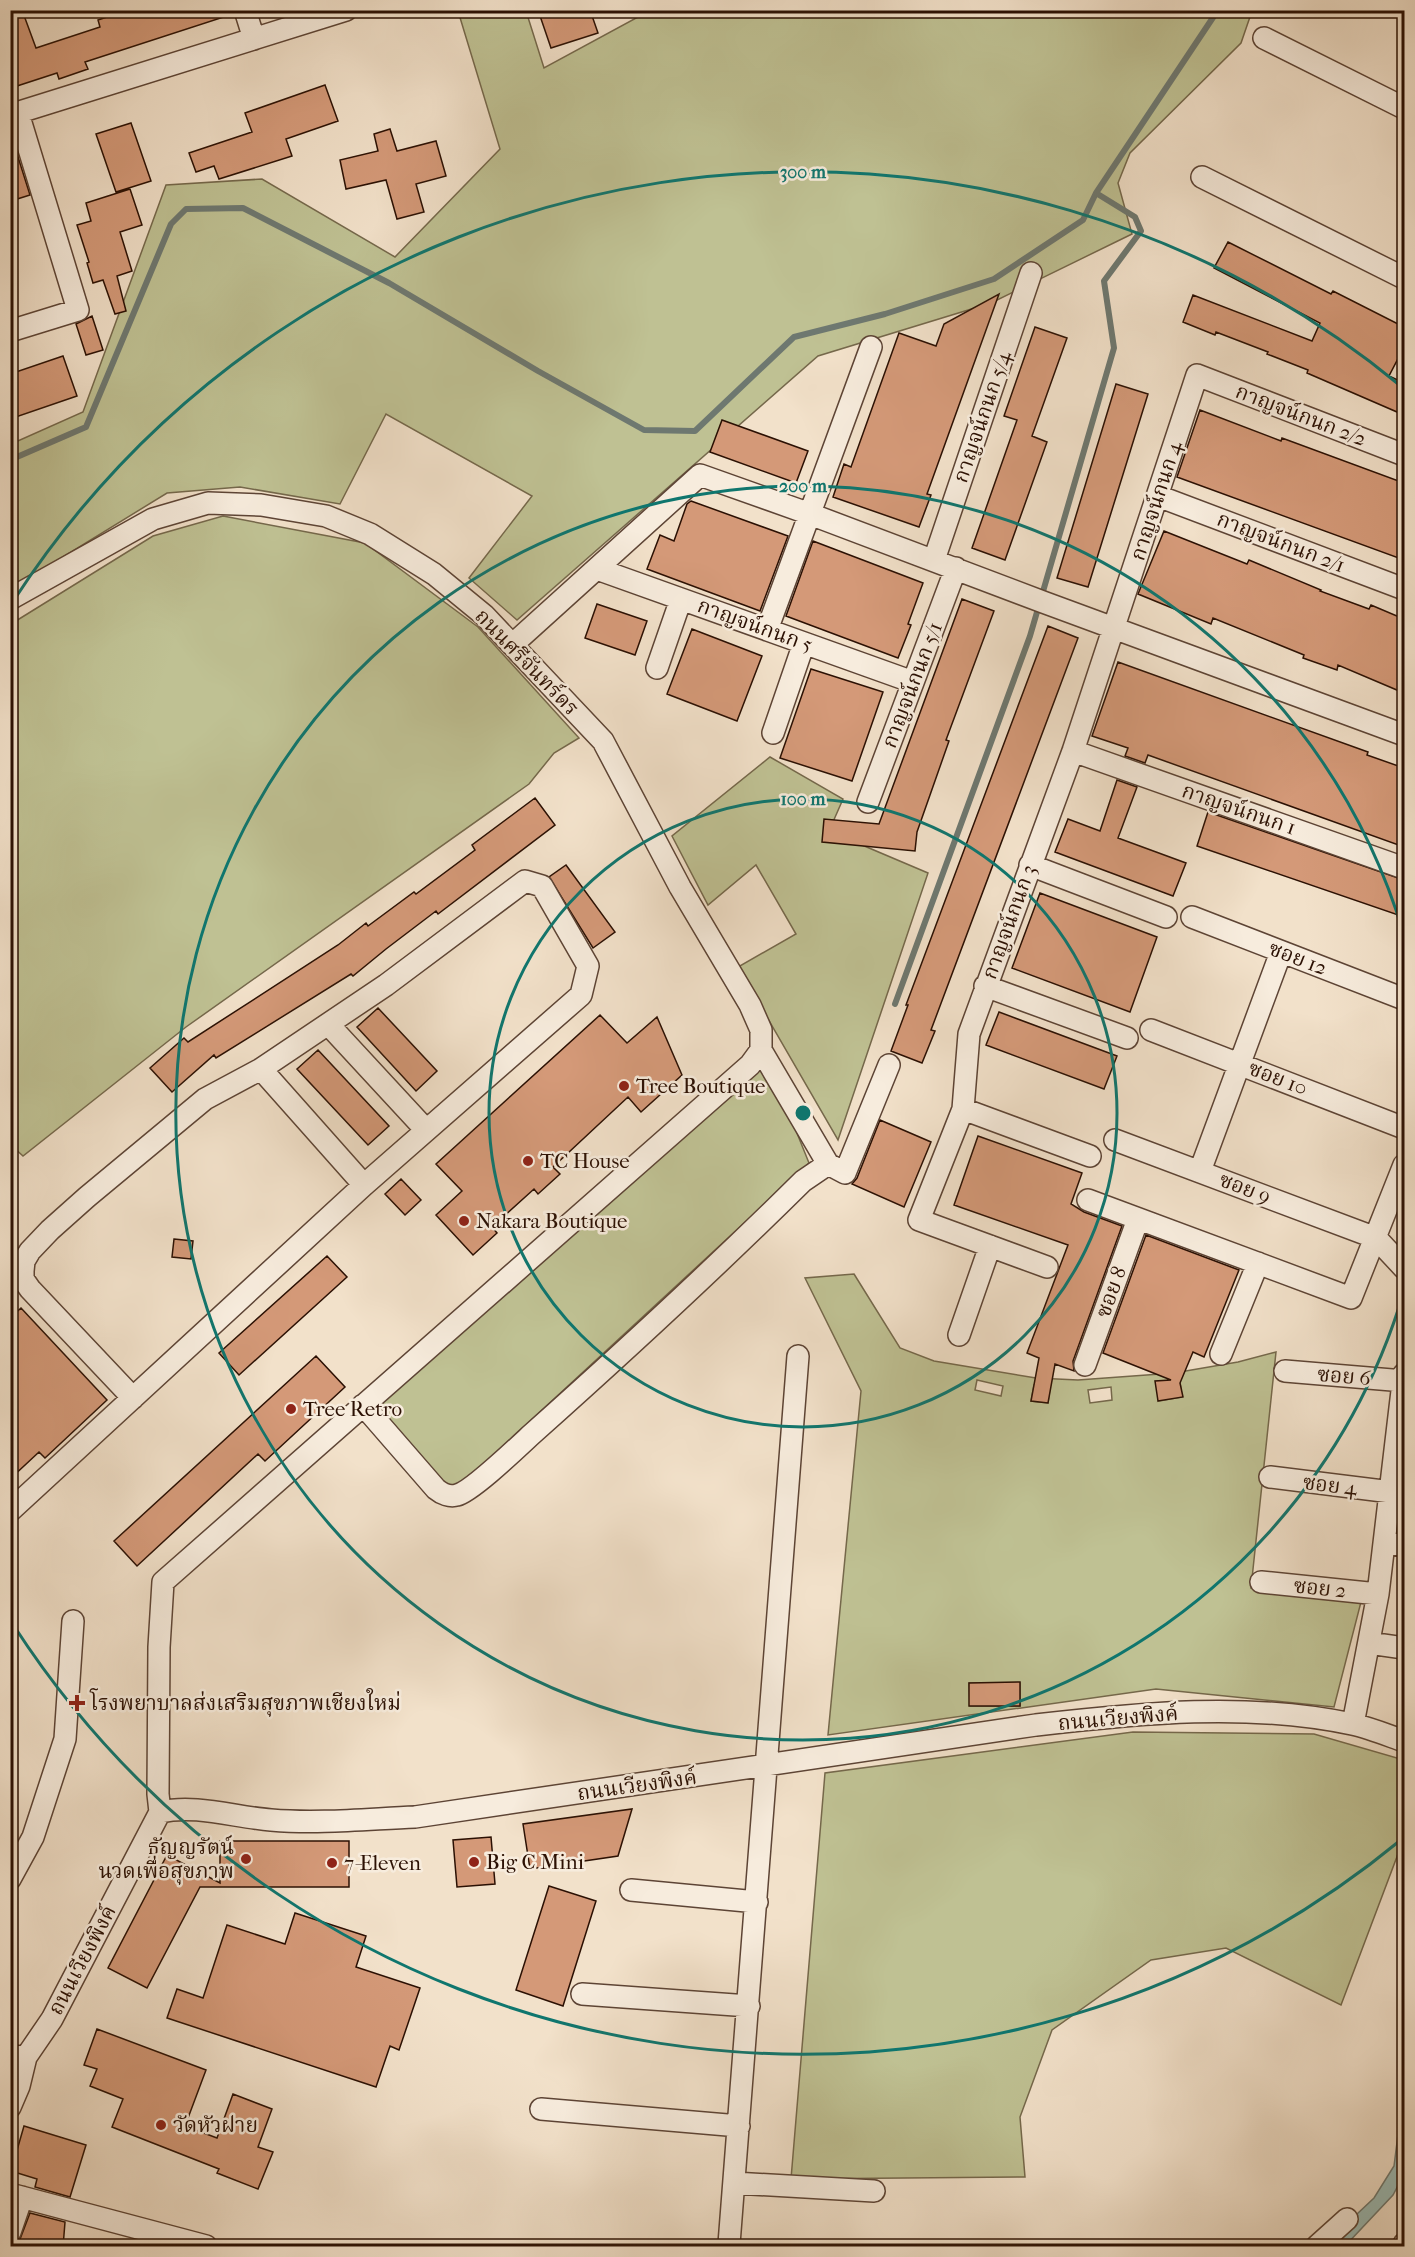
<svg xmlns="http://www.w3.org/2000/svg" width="1415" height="2257" viewBox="0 0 1415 2257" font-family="'IM FELL French Canon','Noto Serif Thai',serif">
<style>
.green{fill:#bfc193;stroke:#75684b;stroke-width:1.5;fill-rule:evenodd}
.water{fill:#9bbdb8;stroke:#6e7870;stroke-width:1.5}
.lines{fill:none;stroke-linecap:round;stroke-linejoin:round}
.stream{stroke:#6e7870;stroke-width:6}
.building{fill:#d49978;stroke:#2b1003;stroke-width:1.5}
.minor-casing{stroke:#5d4435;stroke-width:24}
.minor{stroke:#f7ecdd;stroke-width:21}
.ring{fill:none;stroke:#0f766e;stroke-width:3}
.poi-dot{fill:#8f2418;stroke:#f7ecdd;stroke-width:2}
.labels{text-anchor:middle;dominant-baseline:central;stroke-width:5;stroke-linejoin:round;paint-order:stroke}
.street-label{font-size:21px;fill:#2b1003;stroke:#f7ecdd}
.poi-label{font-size:21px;fill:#2b1003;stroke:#f7ecdd;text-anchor:start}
.centre{fill:#0f766e;stroke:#f7ecdd;stroke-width:3}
.ring-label{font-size:18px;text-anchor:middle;font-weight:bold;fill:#0f766e;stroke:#f7ecdd;stroke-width:5;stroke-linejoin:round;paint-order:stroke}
</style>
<rect width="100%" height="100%" fill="#f2e1ca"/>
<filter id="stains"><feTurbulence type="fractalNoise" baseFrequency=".00333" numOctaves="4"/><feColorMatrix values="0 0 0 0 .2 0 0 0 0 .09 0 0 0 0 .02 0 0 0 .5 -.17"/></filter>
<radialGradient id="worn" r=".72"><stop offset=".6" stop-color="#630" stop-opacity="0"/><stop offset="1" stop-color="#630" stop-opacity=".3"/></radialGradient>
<path class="green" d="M458,11H526L544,68L649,11H1252L1241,43L1130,153L1118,183L1132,234L991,303L818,356L517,620L469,578L532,496L386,414L340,504L240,487L167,493L11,589V444L83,412L166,185L262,179L395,257L500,149Z
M223,516L365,543L478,627L579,738L554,753L529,784L186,1027L23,1156L11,1145V624L153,536Z
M770,757L843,799L829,831L928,873L838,1140L738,967L796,934L756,865L708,905L672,836Z
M760,1067L774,1076L809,1163L459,1487L440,1483L375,1408Z
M854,1274L900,1348L934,1361L1036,1378L1078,1380L1174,1373L1238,1362L1276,1352L1251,1588L1361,1602L1334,1707L1156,1689L828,1735L861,1391L805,1278ZM977,1380L1003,1386L1001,1396L975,1390ZM1180,1382L1182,1397L1159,1401ZM1034,1385L1050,1388L1048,1403L1031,1401ZM1111,1387L1112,1400L1090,1403L1088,1390ZM969,1683H1020V1706H970Z
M1133,1732L1314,1734L1404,1760V1838L1341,2005L1226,1948L1151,1960L1052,2030L1020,2117L1025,2177L791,2179L825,1773Z"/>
<path class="water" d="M1404,2087V2174L1393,2195L1345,2246H1323L1374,2198L1394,2166Z"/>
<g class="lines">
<path class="stream" d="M10,460L86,427L171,224L186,209L243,208L389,283L538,371L644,430L695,431L794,337L885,314L994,279L1083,220L1096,193L1218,10
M895,1004L1030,636L1114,348L1104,281L1141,231L1135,217L1096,193"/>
</g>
<path class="building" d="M10,10H22L36,48L100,27L98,20L128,10H233V14L85,62L88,69L59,79L57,73L17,86L10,67Z
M538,10H590L598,33L551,48Z
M325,85L338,121L286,139L292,156L219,179L214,166L196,172L189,153L252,132L245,113Z
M131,123L151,181L116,192L96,134Z
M390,129L397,151L436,141L446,176L416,184L424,212L397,219L386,180L346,189L340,160L378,151L374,134Z
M10,138H12L30,195L14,200L10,189Z
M130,189L142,225L120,232L132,271L117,276L126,311L115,314L103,280L93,283L87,263L89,262L77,225L91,221L86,203Z
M1228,242L1331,294L1333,291L1404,327V347L1389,376L1404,383V415L1307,373L1308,370L1267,354L1268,352L1216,332L1215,335L1183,322L1193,295L1312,341L1320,323L1214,268Z
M999,294L927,494L931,495L919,527L833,497L844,464L851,467L899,333L936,346L944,324Z
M92,316L103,350L86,355L76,324Z
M1035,327L1067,338L1032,436L1047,442L1005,560L972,548L1017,420L1004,416Z
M63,356L77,396L10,419V374Z
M1116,384L1148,394L1088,587L1057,578Z
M1200,410L1281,441L1282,438L1404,483V560L1177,477Z
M722,420L808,451L796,483L710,452Z
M691,501L788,536L760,611L647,569L660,535L674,541L687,504Z
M1164,531L1247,564L1249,560L1321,590L1320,591L1369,609L1371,605L1404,619V693L1338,665L1337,670L1303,658L1304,655L1213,618L1211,624L1138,594Z
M813,541L923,583L908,624L911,625L898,658L786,616Z
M962,599L994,611L946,740L949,741L917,832L915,851L822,842L824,819L879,824Z
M597,604L647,621L635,655L585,638Z
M1048,626L1078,638L931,1030L935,1031L922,1063L891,1051L908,1005H906Z
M692,629L762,656L737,721L667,694Z
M1118,662L1368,752L1367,755L1404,768V847L1148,755L1145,763L1125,756L1128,748L1092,736Z
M811,669L883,692L852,781L780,758Z
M1117,780L1137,787L1118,838L1186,863L1173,896L1055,852L1068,819L1100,831Z
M535,798L555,825L438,914L436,911L386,949L353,976L351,974L216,1058L214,1055L172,1092L150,1068L184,1038L188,1042L338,945L366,923L368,926L414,892L416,894L475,850L472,845Z
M1208,812L1404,880V917L1197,846Z
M566,865L615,932L593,948L549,877Z
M1040,893L1157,937L1130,1012L1012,968Z
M378,1008L437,1071L416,1091L357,1027Z
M999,1012L1117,1056L1104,1089L986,1045Z
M600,1015L627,1043L657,1017L682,1075L641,1112L628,1097L553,1167L560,1174L538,1194L534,1189L492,1227L497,1233L473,1255L436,1215L462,1191L436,1164Z
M318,1050L389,1126L368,1145L297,1069Z
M880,1120L931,1142L904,1207L852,1184L857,1178Z
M978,1136L1082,1173L1071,1204L1084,1212L1122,1226L1073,1361L1074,1371L1055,1364L1048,1403L1031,1401L1039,1358L1027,1353L1068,1245L954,1205Z
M401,1179L421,1200L405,1215L385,1194Z
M1146,1235L1239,1270L1204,1357L1193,1352L1180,1383L1183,1397L1158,1401L1155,1381L1171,1380L1103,1353Z
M174,1239L193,1241L191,1259L172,1257Z
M327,1256L347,1277L239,1375L219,1353Z
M21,1308L107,1400L45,1458L39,1452L10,1479V1318Z
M316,1356L345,1387L265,1461L258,1454L137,1566L114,1541Z
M1020,1682V1706H969V1683Z
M632,1809L618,1856L530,1869L523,1824Z
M491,1837L495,1884L457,1887L453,1840Z
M220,1841H349V1887H200L147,1988L108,1968L167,1855L220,1883Z
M549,1886L596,1901L563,2006L516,1990Z
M295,1913L366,1936L356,1967L420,1988L399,2050L390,2046L376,2087L167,2018L177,1989L203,1998L227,1925L285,1944Z
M97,2029L206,2070L185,2126L217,2138L233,2094L272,2109L258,2147L273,2152L258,2189L217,2173L219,2169L112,2127L123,2099L90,2086L97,2069L84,2065Z
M24,2126L86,2145L70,2197L35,2187L37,2179L11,2171Z
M30,2213L65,2222L63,2247H17Z"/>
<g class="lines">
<defs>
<path id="minor" d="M245,10L254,39
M1264,38L1404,108
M10,115L346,10
M1202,177L1404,278
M10,331L78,310L18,113
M1158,496L1404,589
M934,560L1031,273
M597,569L913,682
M10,599L153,519L208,503L261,505L326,516L370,534L434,574L484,615L603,741L680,887L750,1005L761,1030V1050L828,1164
M767,630L871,347
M512,645L700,475L810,514L1043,602L1404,735
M657,668L681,599
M773,733L804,643
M1073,751L1404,868
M868,802L956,568
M1030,865L1166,917
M1192,917L1404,999
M985,986L1127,1038
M328,1024L426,1130
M1151,1030L1404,1128
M261,1069L364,1185
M963,1109L1090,1156
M1115,1140L1376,1238L1404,1268
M828,1164L845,1173L889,1065
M1200,1171L1281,952
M1088,1200L1351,1298L1404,1165
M1047,1267L919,1220L963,1109L969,1034L1073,751L1197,375L1404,455
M959,1335L990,1246
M1221,1354L1258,1263
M1085,1365L1138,1219
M1285,1371L1404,1381
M363,1405L436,1489C442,1494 450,1497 457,1495C471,1492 519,1446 532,1434C624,1352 715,1268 803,1181L828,1164
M1270,1477L1391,1492
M10,1511L364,1185L581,995L588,966L542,886L525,881L386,985L261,1069L205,1099L87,1197L50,1230L30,1251L24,1261L23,1271V1279L30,1289L133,1398
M1385,1543L1404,1545
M1261,1582L1378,1594
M1369,1643L1404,1648
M1353,1724L1378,1594L1404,1374
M160,1812L158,1794L159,1647L163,1582L750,1065L761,1050
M10,1879L33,1837L65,1739L73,1621
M631,1890L757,1902
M582,1994L749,2006
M10,2056L26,2057L52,2019L160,1812C196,1804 234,1817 271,1820C318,1824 367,1819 415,1817L1036,1725C1141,1713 1247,1702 1352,1724C1370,1728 1387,1735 1404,1741
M10,2107L19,2086L26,2057
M541,2109L739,2126
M734,2183L874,2191
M10,2194L206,2246
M10,2232L22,2197
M729,2244L798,1356
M1317,2246L1347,2219
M1403,2246L1404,2244"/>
</defs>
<use href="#minor" class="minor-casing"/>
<use href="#minor" class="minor"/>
</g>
<g class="ring">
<circle cx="803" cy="1113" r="314"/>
<path d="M1404 1291A627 627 0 1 1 1404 935"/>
<path d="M1402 1839A941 941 0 0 1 14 1626M14 600A941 941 0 0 1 1402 387"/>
</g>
<g class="poi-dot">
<circle cx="624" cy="1086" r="6"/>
<circle cx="528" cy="1161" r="6"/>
<circle cx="464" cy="1221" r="6"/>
<circle cx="291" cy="1409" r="6"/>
<path d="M74 1694h6v6h6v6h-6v6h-6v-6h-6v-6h6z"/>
<circle cx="246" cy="1859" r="6"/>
<circle cx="474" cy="1862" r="6"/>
<circle cx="332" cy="1863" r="6"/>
<circle cx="161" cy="2125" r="6"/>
</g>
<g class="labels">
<g class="street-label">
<text transform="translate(1301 415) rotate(21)">กาญจน์กนก 2/2</text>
<text transform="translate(982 417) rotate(-71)">กาญจน์กนก 5/4</text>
<text transform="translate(1156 501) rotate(-72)">กาญจน์กนก 4</text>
<text transform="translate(1281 542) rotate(21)">กาญจน์กนก 2/1</text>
<text transform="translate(755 625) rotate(20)">กาญจน์กนก 5</text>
<text transform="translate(527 662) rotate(46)">ถนนศรีจันทร์ดร</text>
<text transform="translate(912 685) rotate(-69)">กาญจน์กนก 5/1</text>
<text transform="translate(1239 809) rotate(19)">กาญจน์กนก 1</text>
<text transform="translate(1009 922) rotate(-70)">กาญจน์กนก 3</text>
<text transform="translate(1298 958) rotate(21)">ซอย 12</text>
<text transform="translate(1278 1078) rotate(21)">ซอย 10</text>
<text transform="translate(1245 1188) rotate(21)">ซอย 9</text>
<text transform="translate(1111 1292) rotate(-70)">ซอย 8</text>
<text transform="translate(1344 1376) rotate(5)">ซอย 6</text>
<text transform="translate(1330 1485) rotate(7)">ซอย 4</text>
<text transform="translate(1320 1588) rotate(6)">ซอย 2</text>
<text transform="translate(1118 1718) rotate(-5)">ถนนเวียงพิงค์</text>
<text transform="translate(637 1785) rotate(-8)">ถนนเวียงพิงค์</text>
<text transform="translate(82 1960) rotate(-62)">ถนนเวียงพิงค์</text>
</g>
<g class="poi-label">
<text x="636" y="1086">Tree Boutique</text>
<text x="540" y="1161">TC House</text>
<text x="476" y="1221">Nakara Boutique</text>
<text x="303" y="1409">Tree Retro</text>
<text x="90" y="1703">โรงพยาบาลส่งเสริมสุขภาพเชียงใหม่</text>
<text x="234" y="1847" text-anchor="end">ธัญญรัตน์<tspan x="234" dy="24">นวดเพื่อสุขภาพ</tspan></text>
<text x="486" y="1862">Big C Mini</text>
<text x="344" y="1863">7-Eleven</text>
<text x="173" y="2125">วัดหัวฝาย</text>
</g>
</g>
<circle cx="803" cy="1113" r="9" class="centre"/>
<g class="ring-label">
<text x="803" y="178">300 m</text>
<text x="803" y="492">200 m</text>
<text x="803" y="805">100 m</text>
</g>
<rect width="1415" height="2257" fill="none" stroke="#f2e1ca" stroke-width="36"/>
<rect x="12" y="12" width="1391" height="2233" fill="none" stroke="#2b1003" stroke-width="3"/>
<rect x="18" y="18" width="1379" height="2221" fill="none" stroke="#2b1003" stroke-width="1.5"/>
<rect width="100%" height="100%" filter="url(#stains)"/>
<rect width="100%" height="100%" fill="url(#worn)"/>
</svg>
